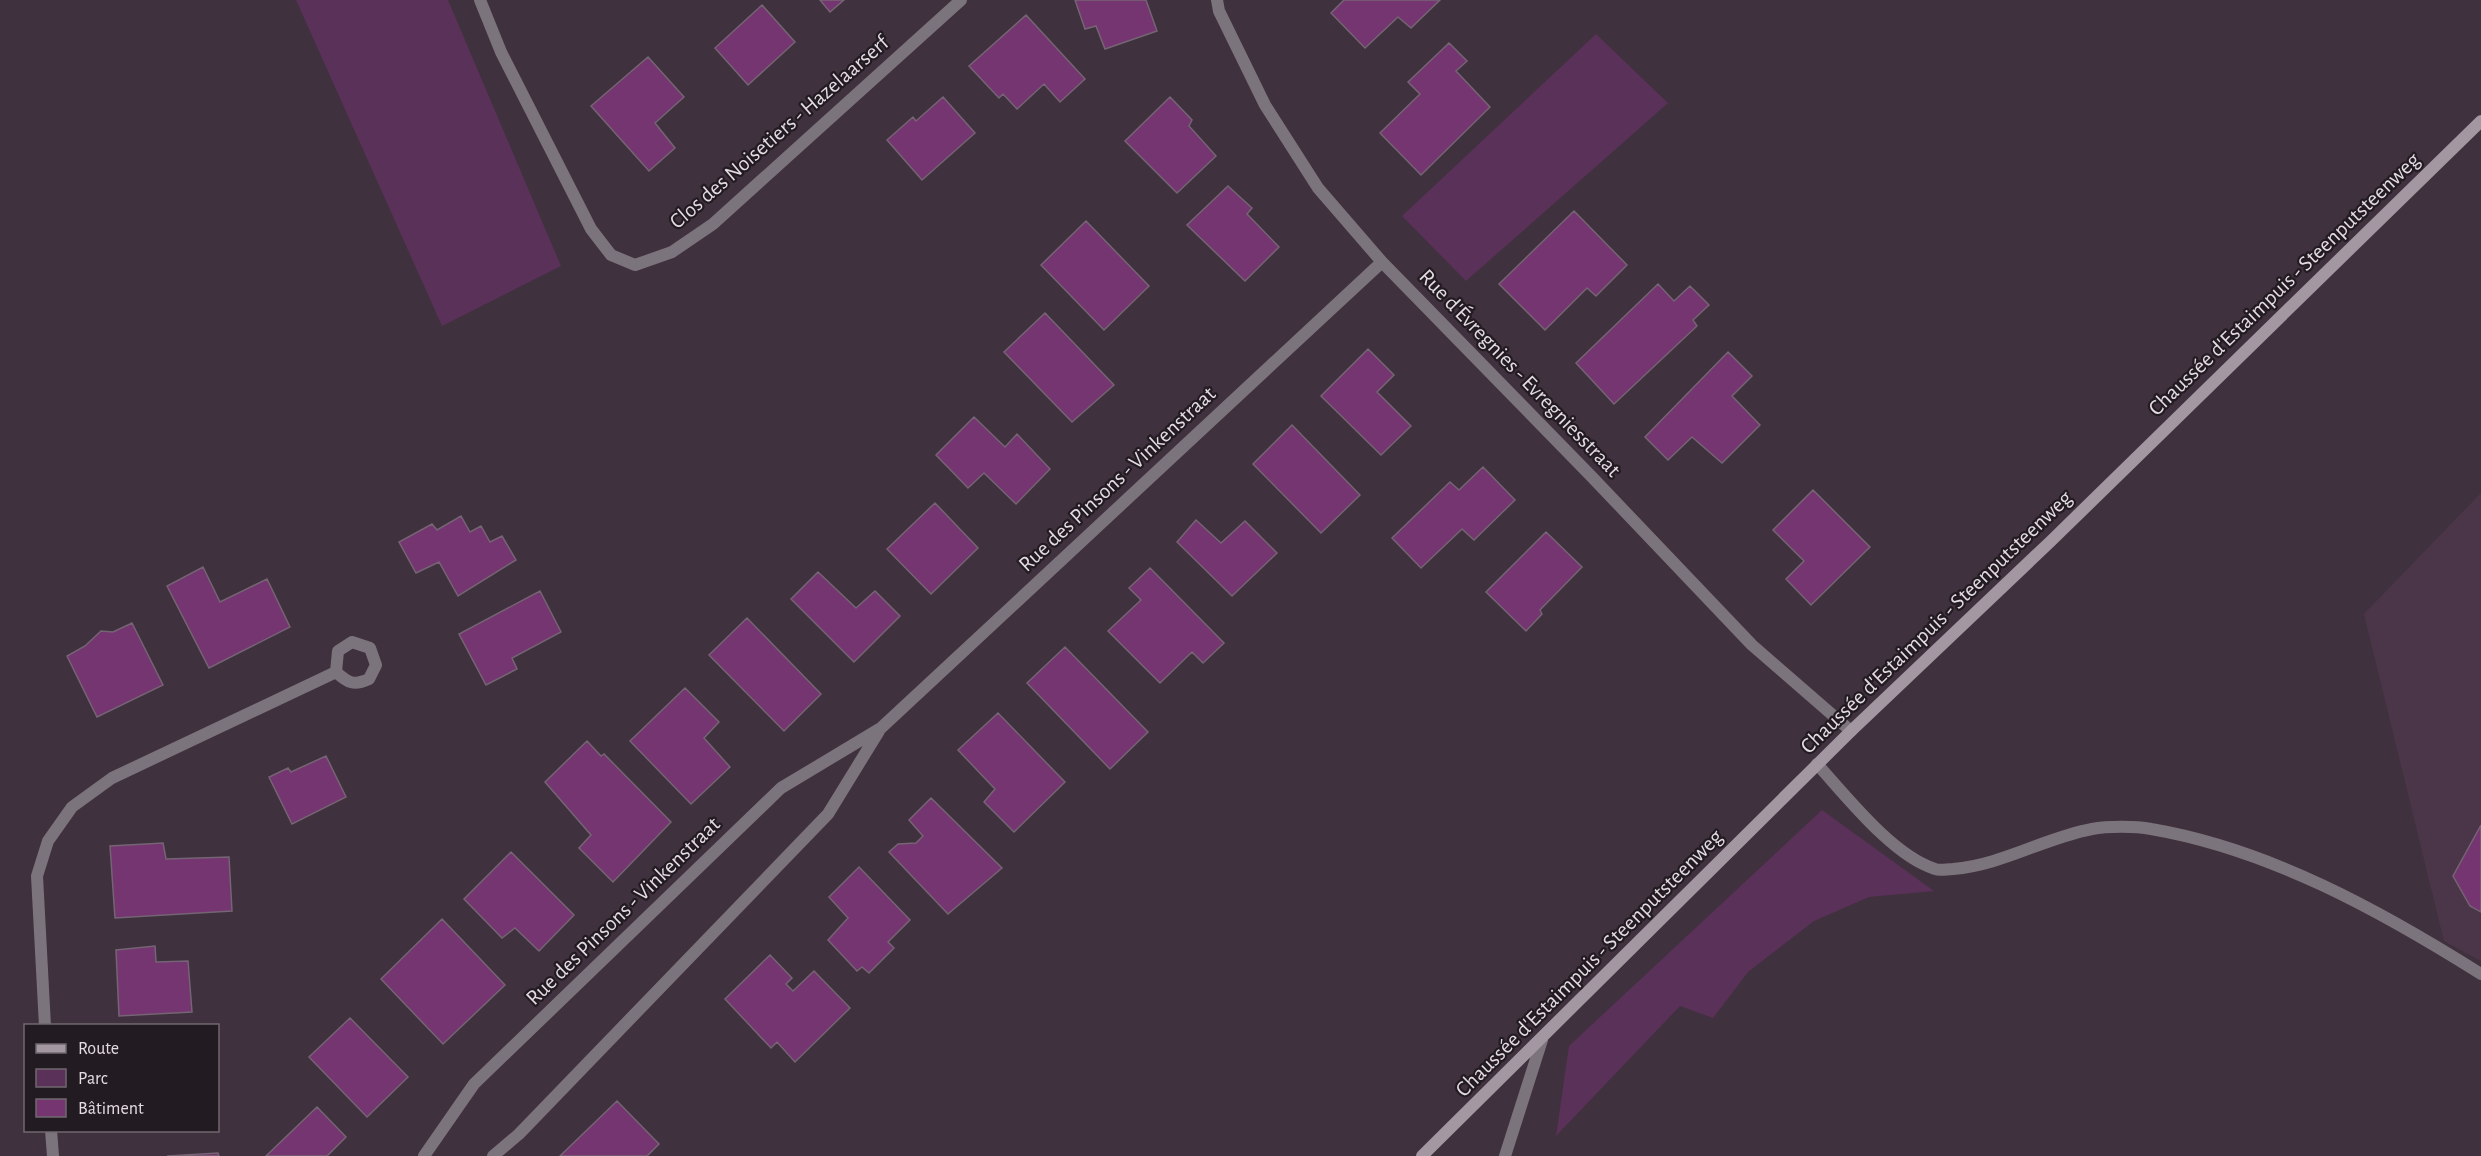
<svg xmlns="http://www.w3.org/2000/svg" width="2481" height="1156" viewBox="0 0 2481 1156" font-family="'Alegreya Sans',sans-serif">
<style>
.built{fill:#4b3649}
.green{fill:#5a3158}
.building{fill:#743571;stroke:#756473;stroke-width:1.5}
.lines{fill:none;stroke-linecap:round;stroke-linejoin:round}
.minor{stroke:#7c747c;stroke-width:12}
.secondary{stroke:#a397a2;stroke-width:12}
.labels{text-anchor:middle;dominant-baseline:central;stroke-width:4.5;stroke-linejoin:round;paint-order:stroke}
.street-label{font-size:22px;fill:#e4dbe3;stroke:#221b22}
</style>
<rect width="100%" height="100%" fill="#40313e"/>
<path class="built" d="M2481,493V961L2444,941L2364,614Z"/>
<path class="green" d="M296,0H448L561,266L442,326Z
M1596,34L1668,103L1466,281L1402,216Z
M1822,810L1934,891L1869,897L1814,921L1748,972L1713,1018L1680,1006L1556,1136L1569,1046Z"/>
<path class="building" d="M820,0H844L830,12Z
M1075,0H1146L1157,31L1105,49L1096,26L1085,29Z
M1344,0H1440L1411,28L1398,17L1365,48L1331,13Z
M762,5L795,42L748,85L715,48Z
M1026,15L1085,79L1060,102L1044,84L1017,109L1003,94L999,98L969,66Z
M1449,43L1467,61L1456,71L1490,107L1421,175L1380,133L1420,94L1408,82Z
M648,57L684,97L655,123L675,148L649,171L591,106Z
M943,97L975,133L922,180L887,140L913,117L916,121Z
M1170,97L1192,120L1189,126L1216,156L1177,193L1125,141Z
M1228,186L1252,208L1247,214L1279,247L1245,281L1187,225Z
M1574,211L1627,265L1596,296L1587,288L1545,330L1499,284Z
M1086,221L1149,286L1104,330L1041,265Z
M1658,284L1674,301L1690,286L1709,305L1693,320L1697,326L1614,404L1576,363Z
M1045,313L1114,385L1072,422L1004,352Z
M1368,349L1394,375L1377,392L1411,426L1381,455L1321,396Z
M1728,352L1752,376L1732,396L1760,425L1722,463L1692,437L1668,460L1645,437Z
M974,417L1005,447L1017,434L1050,469L1016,504L984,473L968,488L936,455Z
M1292,425L1360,495L1321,533L1253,464Z
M1483,467L1515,500L1474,540L1462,529L1421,568L1392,538L1450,482L1459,490Z
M1813,490L1870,547L1811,605L1786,579L1804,561L1773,530Z
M935,503L978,548L931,594L887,549Z
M461,516L470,532L481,526L490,542L502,536L516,560L458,596L439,562L416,573L399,542L432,524L437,530Z
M1196,520L1221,543L1245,521L1277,553L1232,596L1177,542Z
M1546,532L1582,567L1540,610L1542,614L1526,631L1486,592Z
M203,567L220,602L267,579L290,627L209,668L167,586Z
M1150,568L1224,643L1203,663L1192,652L1160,683L1108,631L1141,600L1129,588Z
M818,572L856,608L875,591L900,616L854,662L791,599Z
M540,591L561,632L512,658L517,669L486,685L459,634Z
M747,618L821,694L784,731L709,655Z
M132,623L163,685L97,717L67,656L85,646L101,631L113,632Z
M1065,647L1148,732L1110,769L1027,683Z
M685,688L719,722L704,738L730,767L691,804L630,741Z
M998,713L1065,782L1014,832L984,802L995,789L958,750Z
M587,741L601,756L604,754L671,822L613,882L579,848L591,835L545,782Z
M326,756L346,797L292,824L269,777L288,768L291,772Z
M931,798L1002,868L948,914L889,852L898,844L916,843L923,836L909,820Z
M2481,825V912L2470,906L2453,876Z
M163,843L166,859L229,857L232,911L115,918L110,846Z
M511,852L574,915L539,951L515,928L502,938L464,899Z
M859,867L910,920L888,942L894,948L869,973L862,967L857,971L828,940L848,918L829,897Z
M442,919L505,985L443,1044L381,979Z
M155,946L156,962L188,961L192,1012L119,1016L116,950Z
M770,955L792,978L786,984L793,991L814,971L850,1008L795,1062L777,1042L771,1048L725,999Z
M350,1018L408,1077L367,1117L309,1057Z
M617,1101L659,1144L647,1156H560Z
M317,1107L346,1137L327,1156H266Z
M218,1153L219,1156H167Z"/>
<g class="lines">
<path class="minor" d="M480,0L501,52L591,229L611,255L635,265L672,252L713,224L961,0
M1217,0L1219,11L1265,105L1318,188L1382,262L1591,476L1752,645L1851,731
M352,642L370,648L376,665L369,679C354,686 348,683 336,672L338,651Z
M1817,764C1847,797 1893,856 1935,869C1940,871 1947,869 1953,869C2002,865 2044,838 2092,829C2107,826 2136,826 2151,829C2269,849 2381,911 2481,974
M45,1026L37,876L48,841L72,807L112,778L336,672
M51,1130L53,1156
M424,1156L474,1084L781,788L881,728L1382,262
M493,1156L519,1134L828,814L879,731
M1505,1156L1542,1040"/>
<path class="secondary" d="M1422,1156L1851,731L2051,541L2481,121"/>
</g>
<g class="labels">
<g class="street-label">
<text transform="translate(779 132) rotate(-41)">Clos des Noisetiers - Hazelaarserf</text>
<text transform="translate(2284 284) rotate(-44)">Chaussée d'Estaimpuis - Steenputsteenweg</text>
<text transform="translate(1520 373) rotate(46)">Rue d'Évregnies - Evregniesstraat</text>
<text transform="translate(1117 479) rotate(-43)">Rue des Pinsons - Vinkenstraat</text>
<text transform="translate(1936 622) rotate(-44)">Chaussée d'Estaimpuis - Steenputsteenweg</text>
<text transform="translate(623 911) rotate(-44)">Rue des Pinsons - Vinkenstraat</text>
<text transform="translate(1589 963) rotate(-45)">Chaussée d'Estaimpuis - Steenputsteenweg</text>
</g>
</g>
<rect x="24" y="1024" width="195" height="108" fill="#221b22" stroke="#70686f" stroke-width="1.5"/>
<rect x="36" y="1044" width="30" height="9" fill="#a397a2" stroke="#70686f" stroke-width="1.5"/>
<text x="78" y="1054" font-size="18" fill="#e4dbe3">Route</text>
<rect x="36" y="1069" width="30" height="18" fill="#5a3158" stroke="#70686f" stroke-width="1.5"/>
<text x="78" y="1084" font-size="18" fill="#e4dbe3">Parc</text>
<rect x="36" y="1099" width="30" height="18" fill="#743571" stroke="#70686f" stroke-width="1.5"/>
<text x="78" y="1114" font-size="18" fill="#e4dbe3">Bâtiment</text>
</svg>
